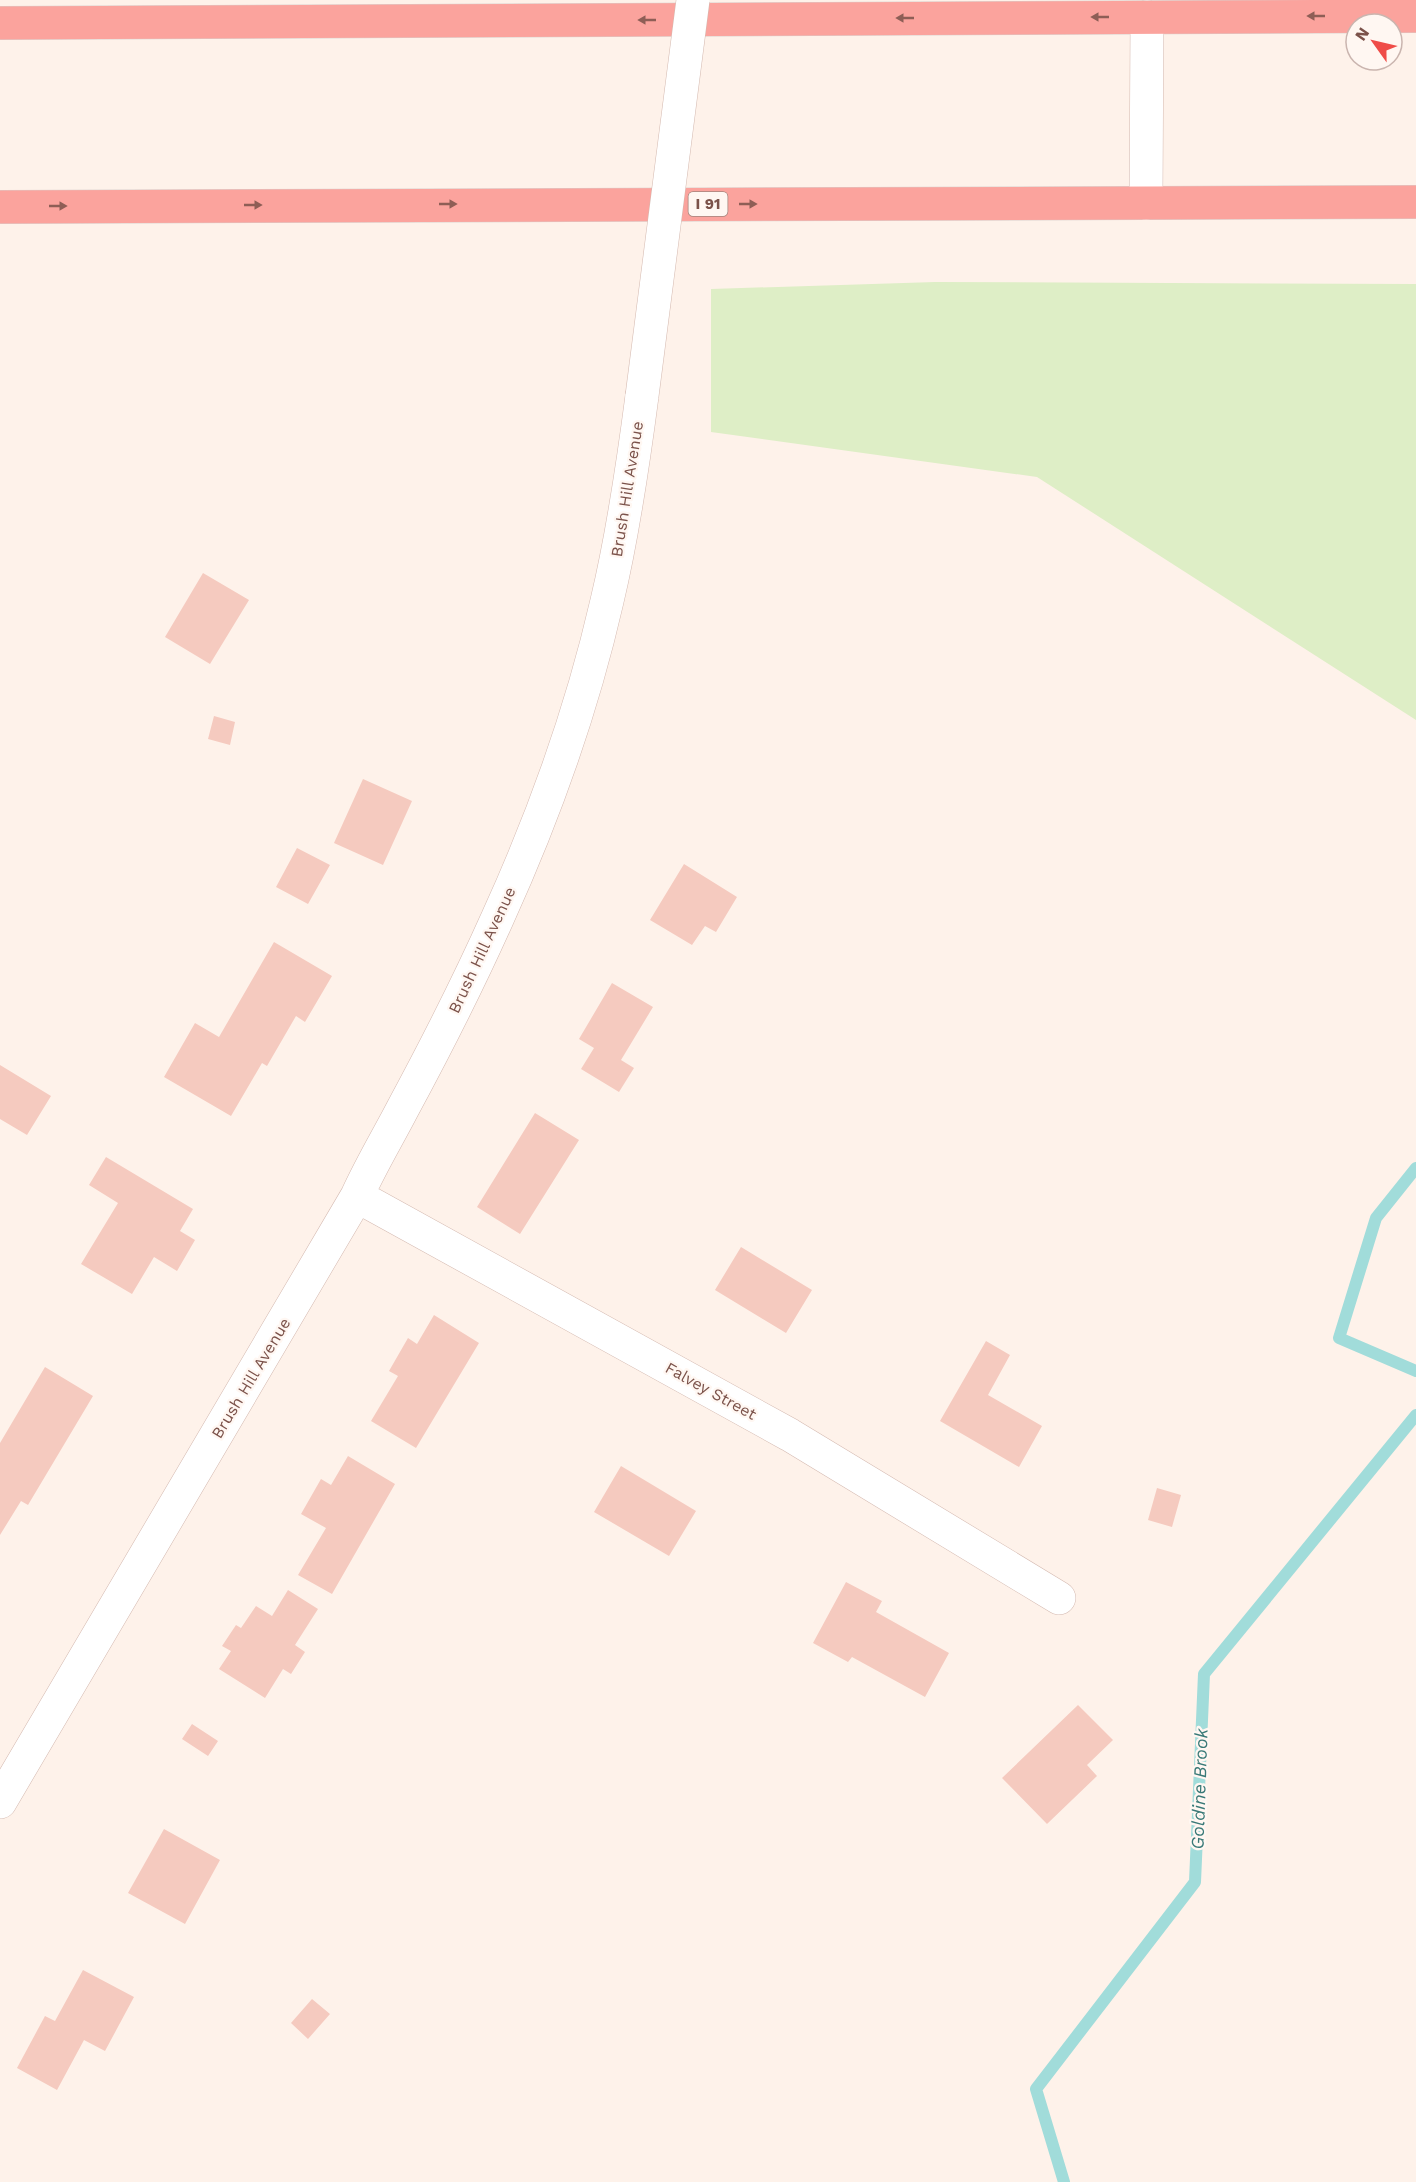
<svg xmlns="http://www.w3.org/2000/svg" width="1416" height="2182" viewBox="0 0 1416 2182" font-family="'Work Sans',sans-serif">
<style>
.green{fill:#deeec6}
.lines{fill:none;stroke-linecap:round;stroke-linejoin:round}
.stream{stroke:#a1dcda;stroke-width:12}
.building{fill:#f5cabf}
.minor-casing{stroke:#d4b9b0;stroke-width:34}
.highway-casing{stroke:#dacfcc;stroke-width:34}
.minor{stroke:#fff;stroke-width:33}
.highway{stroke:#fba39d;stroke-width:33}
.minor-bridge-casing{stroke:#d4b9b0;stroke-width:34;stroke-linecap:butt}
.minor-bridge{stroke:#fff;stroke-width:33}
.oneway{fill:#8e5e56}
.labels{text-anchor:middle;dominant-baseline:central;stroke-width:4.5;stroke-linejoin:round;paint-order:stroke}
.shield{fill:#fff7f2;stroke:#a3847c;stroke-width:1.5}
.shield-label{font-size:15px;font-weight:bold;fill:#7b524a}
.street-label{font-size:16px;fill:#7b524a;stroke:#fff7f2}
.water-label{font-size:18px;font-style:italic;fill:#397977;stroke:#fff7f2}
</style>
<rect width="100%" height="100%" fill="#fef2ea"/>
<path class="green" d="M935,282L1416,284V720L1037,477L711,432V289Z"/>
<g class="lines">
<path class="stream" d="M1416,1168L1376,1218L1339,1338L1416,1371
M1064,2182L1036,2089L1195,1882L1204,1674L1416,1415"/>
</g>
<path class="building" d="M203,573L249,600L210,664L165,637Z
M214,716L235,722L230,745L208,739Z
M363,779L412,801L383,865L334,843Z
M297,848L330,865L308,904L276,887Z
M684,864L737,897L716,932L705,926L692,945L650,920Z
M274,942L332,976L305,1022L296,1016L267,1066L262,1063L231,1116L164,1077L195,1023L219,1037Z
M612,983L653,1007L621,1060L634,1068L619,1092L581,1069L594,1048L579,1039Z
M0,1065L51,1096L27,1135L0,1119Z
M535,1113L579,1140L520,1234L477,1207Z
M106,1157L193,1209L180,1231L195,1240L177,1271L154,1257L132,1294L81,1264L118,1203L89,1185Z
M741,1247L812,1290L786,1333L715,1290Z
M434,1315L479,1343L416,1448L371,1421L398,1376L389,1371L408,1338L417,1344Z
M986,1341L1010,1355L988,1395L1042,1426L1019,1467L940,1421Z
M45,1367L93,1396L28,1505L21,1501L0,1535V1443Z
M348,1456L395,1484L332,1594L298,1575L326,1528L301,1514L321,1479L331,1485Z
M621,1466L696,1511L669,1556L594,1512Z
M1157,1488L1181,1495L1172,1527L1148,1520Z
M846,1582L882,1601L876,1612L949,1653L925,1697L852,1657L848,1662L813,1643Z
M288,1590L318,1609L295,1645L305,1652L291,1674L283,1669L265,1698L219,1669L231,1651L222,1646L236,1625L241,1628L256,1606L272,1616Z
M1078,1705L1113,1740L1087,1765L1097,1776L1047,1824L1002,1778Z
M192,1724L218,1741L208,1756L182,1739Z
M164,1829L220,1860L185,1924L128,1893Z
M83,1970L134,1997L105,2051L84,2040L57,2090L17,2068L45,2016L55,2021Z
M312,1999L330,2014L308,2039L291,2023Z"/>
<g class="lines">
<defs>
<path id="minor" d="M1146,203L1147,17
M357,1196L790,1435L1059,1598
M0,1802L357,1196C371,1165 388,1137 403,1108C437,1045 469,982 498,917C544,816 582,710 607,601C623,534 633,465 642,396"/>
<path id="highway" d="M0,23L1416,16
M0,207L1416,202"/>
</defs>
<use href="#minor" class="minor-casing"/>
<use href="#highway" class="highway-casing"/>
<use href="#minor" class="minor"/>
<use href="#highway" class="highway"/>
<defs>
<path id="minor-bridge" d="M642,396L693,0"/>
</defs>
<use href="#minor-bridge" class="minor-bridge-casing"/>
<use href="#minor-bridge" class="minor-bridge"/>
</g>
<defs><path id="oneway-solid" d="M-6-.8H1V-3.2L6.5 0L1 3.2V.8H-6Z" transform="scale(1.5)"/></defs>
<g class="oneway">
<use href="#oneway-solid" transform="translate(1316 16) rotate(180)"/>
<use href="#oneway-solid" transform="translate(1100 17) rotate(180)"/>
<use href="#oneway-solid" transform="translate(905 18) rotate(180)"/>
<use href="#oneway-solid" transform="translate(647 20) rotate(180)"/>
<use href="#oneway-solid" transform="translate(448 204)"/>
<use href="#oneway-solid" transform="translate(748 204)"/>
<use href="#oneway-solid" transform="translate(253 205)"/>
<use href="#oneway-solid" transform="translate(58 206)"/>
</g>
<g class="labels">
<rect class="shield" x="688.5" y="192" width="39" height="24" rx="4.5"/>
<g class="shield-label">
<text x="708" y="204">I 91</text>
</g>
<g class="street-label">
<text transform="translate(627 489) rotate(-81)">Brush Hill Avenue</text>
<text transform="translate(482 950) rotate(-65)">Brush Hill Avenue</text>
<text transform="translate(251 1378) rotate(-59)">Brush Hill Avenue</text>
<text transform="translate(711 1391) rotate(29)">Falvey Street</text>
</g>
<g class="water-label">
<text transform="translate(1199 1789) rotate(-88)">Goldine Brook</text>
</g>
</g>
<g transform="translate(1374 42) rotate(304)"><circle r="28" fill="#fff7f2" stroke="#cab5af" stroke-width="1.5"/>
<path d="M0-4.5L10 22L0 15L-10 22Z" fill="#ef4c48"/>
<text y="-9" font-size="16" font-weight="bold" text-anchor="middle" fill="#7b524a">N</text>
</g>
</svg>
